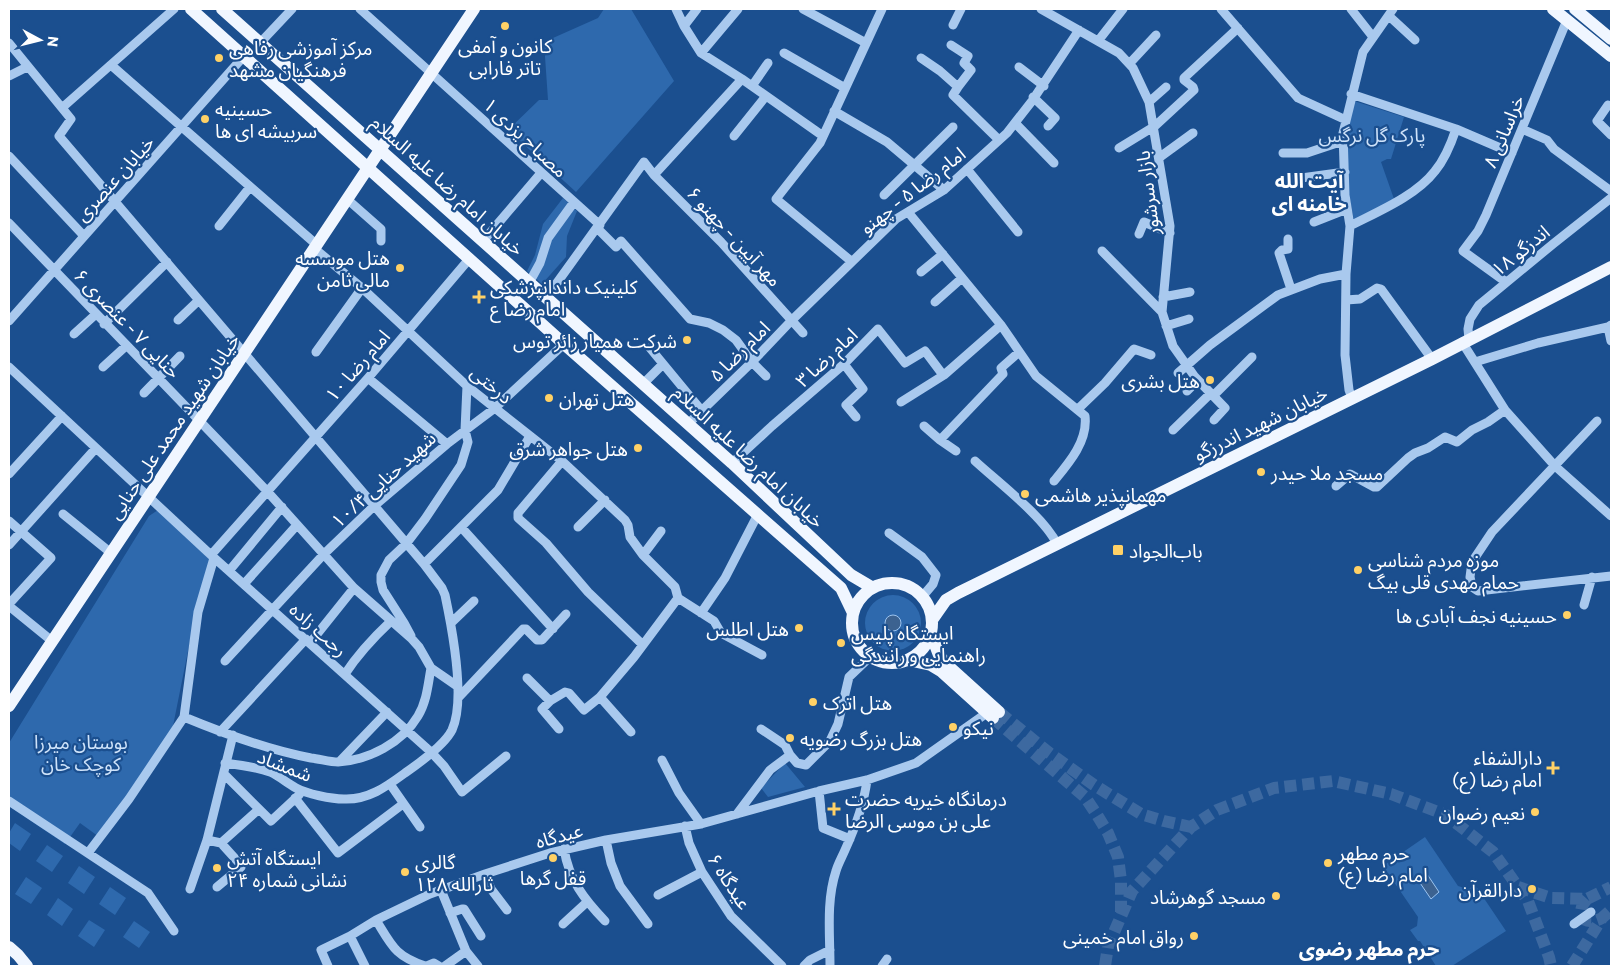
<svg xmlns="http://www.w3.org/2000/svg" width="1620" height="975" viewBox="0 0 1620 975" font-family="Commissioner,'Noto Sans Arabic',sans-serif">
<style>
.green{fill:#2e69ad}
.water{fill:#3c6290;stroke:#9cc4f0}
.lines{fill:none;stroke-linecap:round;stroke-linejoin:round}
.major-tunnel{stroke:#3d69a0;stroke-width:12;stroke-dasharray:12 6;stroke-linecap:butt}
.minor{stroke:#a9c9ee;stroke-width:9}
.major{stroke:#f0f6ff;stroke-width:12}
.poi-dot{fill:#ffd166;stroke:#1b4f8f;stroke-width:2}
.labels{text-anchor:middle;dominant-baseline:central;stroke-width:4.5;stroke-linejoin:round;paint-order:stroke}
.poi-label{font-size:19px;fill:#fff;stroke:#1b4f8f;text-anchor:start}
.street-label{font-size:19px;fill:#fff;stroke:#1b4f8f}
.park-label{font-size:19px;fill:#cfe3fa;stroke:#1b4f8f}
.neighbourhood-label{font-size:20px;font-weight:bold;fill:#fff;stroke:#1b4f8f}
</style>
<rect width="100%" height="100%" fill="#1b4f8f"/>
<path class="green" d="M604,9H631L674,81L576,192L508,130L539,100H548L544,42L598,18Z
M1354,101L1404,117L1391,159H1387L1381,162L1394,199L1354,221L1349,194L1347,134Z
M563,198L577,211L567,236L566,257L542,284L527,271L535,255L543,224Z
M158,510L210,560L196,611L173,726L102,839L80,823L65,844L9,806V743L149,516Z
M865 623a28 28 0 1 1 56 0a28 28 0 1 1-56 0Z
M785,763L805,787L768,797L761,788Z
M15,823L31,834L20,851L9,843V833Z
M1425,837L1458,886L1468,889L1475,885L1506,931L1452,966H1436L1420,941H1418L1410,930L1417,926L1418,917L1383,866Z
M47,845L63,856L52,872L36,861Z
M79,866L95,877L84,894L68,883Z
M26,877L42,888L31,904L15,894Z
M110,887L126,898L115,915L99,904Z
M58,898L73,909L62,926L47,915Z
M89,920L105,930L94,947L78,936Z
M134,921L150,932L139,948L123,937Z"/>
<path class="water" d="M885 623a8 8 0 1 1 16 0a8 8 0 1 1-16 0Z
M1427,874L1439,892L1431,899L1418,880Z"/>
<g class="lines">
<path class="major-tunnel" d="M999,712L1048,752L1094,785L1141,814L1164,821L1191,827
M993,718L1085,797L1097,815L1108,833L1118,857L1121,881V912
M1518,887L1551,898L1587,899L1611,887
M1587,899C1574,913 1584,928 1602,918
M1105,966L1108,946L1132,891L1191,827L1217,810L1274,788L1333,781L1391,794L1446,815L1493,852L1528,901L1549,957L1551,966
M1572,966L1602,918L1611,910"/>
<path class="minor" d="M360,9L600,225
M676,9L684,26L701,53L742,79L823,136
M803,9L866,43
M1041,9L1119,53L1133,68L1149,102L1170,226L1162,312L1173,346L1195,377L1225,408L1214,420
M1221,9L1298,98L1346,120
M1351,9L1373,37
M1389,16L1415,40
M953,25L961,9
M684,26L697,9
M1098,41L1123,9
M9,43L71,119L59,136L424,564L442,588L445,595C452,628 466,700 452,730C445,744 418,764 405,773C386,787 368,800 344,799C331,799 307,794 296,788C287,783 279,776 270,772C256,767 240,765 225,763
M260,43L292,9
M951,45L968,56L964,63L971,70L958,87
M701,53L738,9
M784,53L845,88
M921,58L940,71L958,87L953,95L998,139
M1130,63L1156,35
M111,65L317,245
M1019,67L1044,86
M9,76L27,67
M752,86L768,63
M1351,94L1456,129L1512,153
M1033,97L1055,118L1048,126
M1149,102L1166,87
M1608,105L1597,121L1611,135
M63,107L174,9
M834,111L887,142L944,190
M1015,123L1054,163
M1522,129L1547,140L1554,149L1611,191
M734,136L766,96
M1119,148L1155,126L1194,90L1193,87L1184,80V78L1238,28
M1283,153H1307L1343,141
M9,156L84,236
M1160,157L1193,133
M967,169L1018,232
M654,175L742,79
M1294,179L1345,172
M884,195L953,127
M347,199L381,229V241
M908,212L1001,325L1036,376L1085,416C1088,441 1069,463 1054,481
M1314,222L1347,209
M9,223L266,490L354,588L411,638L419,647L431,668L457,686
M219,226L250,187
M1350,226C1377,212 1416,196 1435,171C1445,159 1451,144 1456,129
M597,228L616,247L621,241L690,319L709,323L723,330L736,340L752,362L766,376
M1139,234L1144,222L1170,233
M1288,239V249L1282,250L1279,253L1291,289
M483,241L541,173
M315,249L362,288L467,386L562,461L625,520L628,525L630,537L643,555L675,587L678,598L634,657L600,697L584,710L569,693L565,692L550,701L527,678
M1102,251L1162,312
M851,261L776,199L820,143L882,9
M921,272L943,254
M1506,282L1463,251L1478,231L1486,215L1567,20
M529,283L540,263L548,238L574,202
M1163,297L1190,292
M546,298L644,162L654,175L721,242L803,333
M1346,300L1360,299L1377,288L1381,289L1432,359
M935,302L962,278
M178,320L199,300
M9,321L244,56
M104,324L167,262
M1166,326L1189,319
M1608,327L1611,341
M74,334L95,315
M1469,339L1468,329L1470,319L1479,305L1553,244L1611,198
M1462,342L1505,410L1555,466L1611,516
M650,348L702,411
M316,352L362,288
M1475,362L1538,343L1608,327L1611,325
M844,364L863,389L846,405L856,417
M9,367L211,555L431,752L444,766L462,792L506,756
M103,367L126,346
M1178,373L1210,345L1278,295L1320,279L1346,274
M368,378L447,444
M643,384L663,364
M1187,391L1198,380
M144,393L180,356
M1213,396L1252,357
M1352,398L1349,390L1345,355L1346,274L1350,226L1345,195L1343,133L1363,52L1393,9
M901,402L944,375L1001,325
M1078,409L1105,383L1134,349L1151,355
M1597,421L1492,532L1472,562L1470,577L1472,587L1478,591L1611,576
M688,424L752,362L791,321L896,219L944,190L1007,133L1032,101L1079,30
M924,426L940,440L956,451
M1173,430L1211,393
M940,440L1003,374L1001,368L1019,352
M562,461L518,513V518L546,543L588,592L643,645
M975,461C999,483 1044,517 1057,544
M732,463L772,426L844,364L878,329L905,363L925,351L943,375
M9,474L62,416
M1336,486L1350,474L1374,487H1377L1408,458L1415,453L1428,448L1445,437L1457,442L1472,430L1488,422L1505,410
M63,514L111,553
M9,521L51,558L9,604
M461,527L553,629
M578,527L605,500
M889,533L922,557L936,575L933,584L922,597
M9,545L96,448
M211,555L368,378L470,258
M643,555L661,531
M424,564L498,490L530,436
M229,571L282,507
M244,584L297,525
M678,598L714,621L721,633L762,655
M1584,605L1592,577
M9,606L52,641
M701,613L725,578L757,516
M451,623L474,601
M411,636L404,623L383,590L381,582V575L389,560L406,544L425,519L461,465L468,442L465,430L467,386
M310,643L354,588
M225,661L324,554L374,506L447,444L495,408L564,344
M345,674C358,654 373,638 391,621
M459,697L523,629H526L537,640H542L566,614
M600,697L631,732
M550,701L542,709L559,729
M184,717C225,734 268,750 311,758C320,759 330,762 338,762C369,760 402,743 418,716C427,701 428,684 431,668
M220,732L306,639
M790,755L797,763L806,765L830,741L838,724L849,677L870,657
M662,760L679,793L701,824
M339,762L387,712
M224,774L271,821L299,795
M390,784L420,827
M819,791L823,828L850,839
M295,798L338,853L403,804
M9,801L148,893L174,931
M737,814L770,770L790,755L785,745L761,729
M685,826L689,843L702,872L731,916L782,966
M207,840L221,843L240,864L241,867L217,887
M606,840L611,863L620,886L648,924
M221,843L258,810
M564,849C569,880 584,899 605,921
M88,853L129,799L184,717L198,612L214,558
M485,874L491,889L507,910
M190,889L207,840L233,735
M441,890L466,951L478,966
M658,895L702,872
M450,913L462,909H464L481,936
M376,920C392,946 395,956 425,966
M563,924L587,902
M1574,924L1591,912
M350,936L365,966
M328,966L321,950L350,936L376,920L430,894L485,874L550,853L606,840L701,824L819,791L867,780L916,763L984,715
M427,966L434,963L439,966
M445,966L466,951
M804,966L810,960L830,950
M830,966C830,935 826,901 836,871C838,864 842,857 845,850C855,828 864,804 867,780
M882,966L887,959"/>
<path class="major" d="M191,9L564,344L841,588L853,613
M222,9L732,463L851,575L873,588
M1553,9L1611,56
M1575,9L1611,39
M852 623a40 40 0 1 1 80 0a40 40 0 1 1-80 0Z
M932,620L946,600L958,593L1432,359L1611,267
M931,634L939,655L946,664L999,712
M908,660L931,665L941,671L993,718
M9,706L474,9
M9,947L18,955L27,966"/>
</g>
<g class="poi-dot">
<circle cx="505" cy="26" r="5"/>
<circle cx="219" cy="58" r="5"/>
<circle cx="205" cy="119" r="5"/>
<circle cx="400" cy="268" r="5"/>
<path d="M476.5 289.5h5v5h5v5h-5v5h-5v-5h-5v-5h5z"/>
<circle cx="687" cy="340" r="5"/>
<circle cx="1210" cy="380" r="5"/>
<circle cx="549" cy="398" r="5"/>
<circle cx="638" cy="448" r="5"/>
<circle cx="1261" cy="472" r="5"/>
<circle cx="1025" cy="494" r="5"/>
<rect x="1112" y="544" width="12" height="12" rx="2.5"/>
<circle cx="1358" cy="570" r="5"/>
<circle cx="1567" cy="615" r="5"/>
<circle cx="799" cy="628" r="5"/>
<circle cx="841" cy="643" r="5"/>
<circle cx="813" cy="702" r="5"/>
<circle cx="953" cy="727" r="5"/>
<circle cx="790" cy="738" r="5"/>
<path d="M1550.5 760.5h5v5h5v5h-5v5h-5v-5h-5v-5h5z"/>
<path d="M831.5 801.5h5v5h5v5h-5v5h-5v-5h-5v-5h5z"/>
<circle cx="1535" cy="812" r="5"/>
<circle cx="553" cy="858" r="5"/>
<circle cx="1328" cy="863" r="5"/>
<circle cx="217" cy="868" r="5"/>
<circle cx="405" cy="872" r="5"/>
<circle cx="1532" cy="889" r="5"/>
<circle cx="1276" cy="896" r="5"/>
<circle cx="1194" cy="936" r="5"/>
</g>
<g class="labels">
<g class="poi-label">
<text x="505" y="45" text-anchor="middle">کانون و آمفی<tspan x="505" dy="22">تاتر فارابی</tspan></text>
<text x="229" y="47">مرکز آموزشی رفاهی<tspan x="229" dy="22">فرهنگیان مشهد</tspan></text>
<text x="215" y="108">حسینیه<tspan x="215" dy="22">سربیشه ای ها</tspan></text>
<text x="390" y="257" text-anchor="end">هتل موسسه<tspan x="390" dy="22">مالی ثامن</tspan></text>
<text x="490" y="286">کلینیک داندانپزشکى<tspan x="490" dy="22">امام رضا ع</tspan></text>
<text x="677" y="340" text-anchor="end">شرکت همیار زائر توس</text>
<text x="1200" y="380" text-anchor="end">هتل بشری</text>
<text x="559" y="398">هتل تهران</text>
<text x="628" y="448" text-anchor="end">هتل جواهر شرق</text>
<text x="1271" y="472">مسجد ملا حیدر</text>
<text x="1035" y="494">مهمانپذیر هاشمی</text>
<text x="1129" y="550">باب‌الجواد</text>
<text x="1368" y="559">موزه مردم شناسی<tspan x="1368" dy="22">حمام مهدی قلی بیگ</tspan></text>
<text x="1557" y="615" text-anchor="end">حسینیه نجف آبادی ها</text>
<text x="789" y="628" text-anchor="end">هتل اطلس</text>
<text x="851" y="632">ایستگاه پلیس<tspan x="851" dy="22">راهنمایی و رانندگی</tspan></text>
<text x="823" y="702">هتل اترک</text>
<text x="963" y="727">نیکو</text>
<text x="800" y="738">هتل بزرگ رضویه</text>
<text x="1542" y="757" text-anchor="end">دارالشفاء<tspan x="1542" dy="22">امام رضا (ع)</tspan></text>
<text x="845" y="798">درمانگاه خیریه حضرت<tspan x="845" dy="22">علی بن موسی الرضا</tspan></text>
<text x="1525" y="812" text-anchor="end">نعیم رضوان</text>
<text x="1338" y="852">حرم مطهر<tspan x="1338" dy="22">امام رضا (ع)</tspan></text>
<text x="227" y="857">ایستگاه آتش<tspan x="227" dy="22">نشانی شماره ۲۴</tspan></text>
<text x="415" y="861">گالری<tspan x="415" dy="22">ثارالله ۱۲۸</tspan></text>
<text x="553" y="877" text-anchor="middle">قفل گرها</text>
<text x="1522" y="889" text-anchor="end">دارالقرآن</text>
<text x="1266" y="896" text-anchor="end">مسجد گوهرشاد</text>
<text x="1184" y="936" text-anchor="end">رواق امام خمینی</text>
</g>
<g class="street-label">
<text transform="translate(1503 131) rotate(-67)">خراسانی ۸</text>
<text transform="translate(526 137) rotate(43)">مصباح یزدی ۱</text>
<text transform="translate(114 178) rotate(-48)">خیابان عنصری</text>
<text transform="translate(448 185) rotate(42)">خیابان امام رضا علیه السلام</text>
<text transform="translate(912 190) rotate(-38)">امام رضا ۵ - چهنو</text>
<text transform="translate(1147 193) rotate(-97)">بازار سرشور</text>
<text transform="translate(735 236) rotate(47)">مهر آیین - چهنو ۶</text>
<text transform="translate(1520 250) rotate(-39)">اندزگو ۱۸</text>
<text transform="translate(128 323) rotate(46)">حنایی ۷ - عنصری ۶</text>
<text transform="translate(739 351) rotate(-45)">امام رضا ۵</text>
<text transform="translate(826 357) rotate(-43)">امام رضا ۳</text>
<text transform="translate(357 365) rotate(-49)">امام رضا ۱۰</text>
<text transform="translate(492 384) rotate(40)">درختی</text>
<text transform="translate(1260 423) rotate(-26)">خیابان شهید اندرزگو</text>
<text transform="translate(173 426) rotate(-56)">خیابان شهید محمد علی حنایی</text>
<text transform="translate(749 456) rotate(43)">خیابان امام رضا علیه السلام</text>
<text transform="translate(383 479) rotate(-42)">شهید حنایی ۱۰/۴</text>
<text transform="translate(319 629) rotate(42)">رجب زاده</text>
<text transform="translate(285 765) rotate(21)">شمشاد</text>
<text transform="translate(559 835) rotate(-15)">عیدگاه</text>
<text transform="translate(730 881) rotate(57)">عیدگاه ۶</text>
</g>
<g class="park-label">
<text x="1372" y="134">پارک گل نرگس</text>
<text x="81" y="741">بوستان میرزا<tspan x="81" dy="22">کوچک خان</tspan></text>
</g>
<g class="neighbourhood-label">
<text x="1309" y="180">آیت الله<tspan x="1309" dy="23">خامنه ای</tspan></text>
<text x="1369" y="948">حرم مطهر رضوی</text>
</g>
</g>
<rect width="1620" height="975" fill="none" stroke="#ffffff" stroke-width="20"/>
<g transform="translate(40 40) rotate(97)" stroke="#1b4f8f" stroke-width="4" paint-order="stroke">
<path d="M0-4L9 19L0 12L-9 19Z" fill="#ffffff"/>
<text y="-8" font-size="14" font-weight="bold" text-anchor="middle" fill="#ffffff">N</text>
</g>
</svg>
